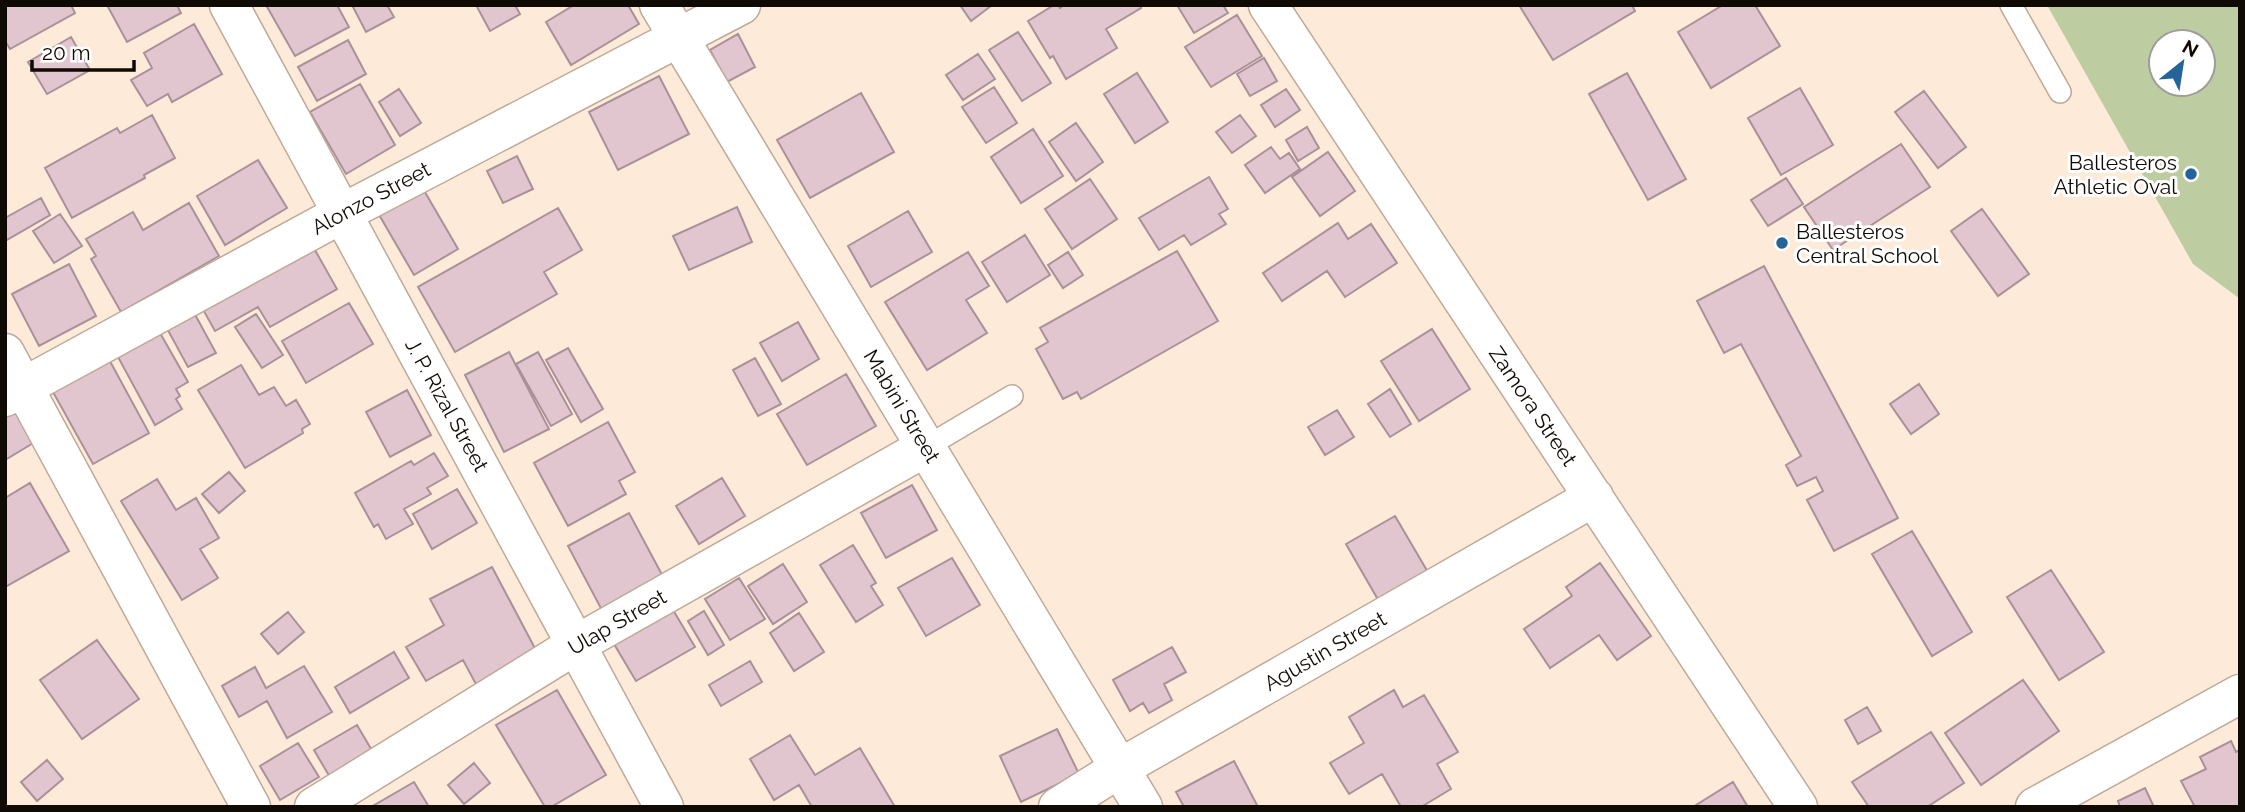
<svg xmlns="http://www.w3.org/2000/svg" width="2245" height="812" viewBox="0 0 2245 812" font-family="Raleway,sans-serif">
<style>
.green{fill:#bdcda1;fill-rule:evenodd}
.building{fill:#e1c6d0;stroke:#a99099;stroke-width:2}
.lines{fill:none;stroke-linecap:round;stroke-linejoin:round}
.lane-casing{stroke:#bdaa99;stroke-width:24}
.street-casing{stroke:#bdaa99;stroke-width:41}
.secondary-casing{stroke:#bdaa99;stroke-width:41}
.lane{stroke:#fff;stroke-width:21}
.street{stroke:#fff;stroke-width:38}
.secondary{stroke:#fff;stroke-width:38}
.poi-dot{fill:#25649b;stroke:#fff;stroke-width:2.5}
.labels{text-anchor:middle;dominant-baseline:central;stroke-width:6;stroke-linejoin:round;paint-order:stroke}
.poi-label{font-size:21px;fill:#100a05;stroke:#fff;text-anchor:end}
.street-label{font-size:21px;fill:#100a05;stroke:#fff}
</style>
<rect width="100%" height="100%" fill="#feead8"/>
<path class="green" d="M2047,5H2240V299L2193,264ZM2161,42H2203V84H2161Z"/>
<path class="building" d="M5,5H71L75,13L10,49L5,41Z
M107,5H177L181,13L127,42Z
M266,5H337L349,27L295,56Z
M352,5H387L394,17L366,32Z
M476,5H515L520,14L490,31Z
M574,5H628L639,24L571,65L546,22Z
M960,5H990L991,6L971,21Z
M1054,5H1058L1060,8L1064,5H1140L1141,8L1106,29L1117,48L1066,79L1053,56L1050,58L1028,21Z
M1177,5H1223L1228,13L1194,33Z
M1519,5H1632L1635,11L1553,60Z
M1723,5H1755L1780,46L1711,88L1678,32Z
M1237,15L1262,56L1211,87L1185,47Z
M194,24L222,74L172,102L168,94L147,106L131,80L152,68L144,53Z
M1018,32L1051,83L1022,101L989,50Z
M738,34L755,67L727,82L710,50Z
M71,37L90,70L47,94L28,62Z
M348,40L366,74L317,101L298,67Z
M978,54L995,79L963,100L946,75Z
M1264,58L1277,81L1250,96L1237,74Z
M1137,73L1168,122L1135,143L1104,94Z
M1627,73L1686,179L1648,200L1589,94Z
M659,76L689,134L618,170L589,112Z
M360,84L395,145L346,174L310,112Z
M994,87L1017,123L986,143L962,107Z
M1800,88L1833,145L1781,175L1748,118Z
M399,89L421,123L400,136L379,102Z
M1286,89L1300,110L1275,127L1261,105Z
M1924,91L1966,147L1938,168L1895,112Z
M861,93L894,152L810,198L777,140Z
M152,115L175,158L144,175L145,178L72,218L45,168L117,128L120,133Z
M1240,115L1256,136L1232,153L1216,132Z
M1076,123L1103,162L1076,181L1049,142Z
M1307,127L1319,148L1298,161L1286,140Z
M1033,129L1063,176L1021,203L991,157Z
M1901,144L1930,187L1833,250L1804,207Z
M1271,147L1280,159L1289,153L1300,169L1265,193L1245,165Z
M1328,152L1355,191L1320,216L1292,177Z
M517,156L533,189L503,203L487,171Z
M258,160L287,208L225,245L197,196Z
M1209,177L1228,209L1219,214L1226,224L1191,245L1184,235L1159,250L1139,218Z
M1786,178L1803,204L1768,226L1751,200Z
M1090,179L1117,219L1072,249L1045,209Z
M422,187L458,249L414,275L378,213Z
M41,198L50,215L5,241V218Z
M189,203L219,256L121,312L91,259L96,256L86,239L133,212L143,230Z
M737,207L752,242L689,270L673,236Z
M558,208L582,250L544,272L557,294L455,352L418,287Z
M1982,209L2029,274L1998,296L1951,231Z
M908,211L932,252L871,287L848,246Z
M60,214L82,246L54,263L33,231Z
M1338,223L1348,239L1371,224L1397,263L1345,297L1327,271L1282,301L1263,273Z
M1025,235L1050,275L1007,302L982,262Z
M311,243L337,289L270,327L258,307L215,331L201,306Z
M1177,251L1218,321L1081,399L1077,392L1063,399L1036,349L1048,342L1040,328Z
M968,252L989,286L966,300L987,333L927,370L885,302Z
M1068,252L1083,275L1063,288L1048,265Z
M69,264L96,316L39,346L12,294Z
M1764,266L1898,518L1834,551L1807,500L1823,491L1816,477L1797,486L1786,465L1801,456L1741,344L1724,353L1697,301Z
M349,303L373,344L306,383L282,341Z
M192,309L216,353L188,367L164,323Z
M256,314L283,355L262,368L235,327Z
M798,322L819,359L782,381L760,343Z
M1432,329L1470,389L1419,421L1381,361Z
M160,333L188,382L176,389L180,396L176,399L182,409L155,425L118,357Z
M568,348L603,409L581,422L546,360Z
M105,352L149,433L93,464L48,383Z
M509,352L549,429L504,452L465,375Z
M538,352L572,414L551,426L516,364Z
M755,358L781,404L758,416L733,370Z
M241,365L259,395L274,387L286,406L296,400L310,424L302,429L303,433L245,468L198,390Z
M846,374L876,426L807,465L777,414Z
M1919,384L1939,414L1911,434L1890,404Z
M1390,389L1411,424L1390,437L1368,404Z
M407,390L431,435L390,457L366,412Z
M20,408L40,439L5,460V417Z
M1337,410L1354,437L1325,455L1308,427Z
M608,422L635,472L619,481L626,494L568,526L534,463Z
M434,453L448,476L427,488L431,494L404,509L413,524L386,539L378,524L374,527L355,493L411,461L414,465Z
M229,472L245,491L219,513L202,494Z
M722,478L745,516L699,544L676,506Z
M157,479L176,510L196,498L219,538L200,549L218,578L182,600L121,501Z
M30,483L69,551L5,587V498Z
M912,485L937,530L886,558L861,513Z
M457,489L477,523L432,549L413,514Z
M629,513L667,584L605,616L568,546Z
M1395,516L1429,574L1380,603L1346,544Z
M1912,531L1972,632L1932,656L1872,554Z
M853,545L876,583L871,586L883,605L856,622L820,565Z
M952,558L980,605L926,636L898,588Z
M1600,563L1651,636L1617,660L1599,635L1550,668L1524,629L1572,596L1566,587Z
M783,564L807,602L773,624L748,586Z
M492,567L538,654L477,686L463,660L426,681L406,647L444,625L430,599Z
M2051,570L2104,652L2059,680L2007,597Z
M739,578L765,619L730,640L705,599Z
M673,610L695,647L636,681L614,644Z
M704,611L724,645L708,655L688,621Z
M288,612L304,632L278,654L261,634Z
M799,613L824,652L794,671L770,633Z
M97,640L139,699L82,739L40,680Z
M1172,647L1186,672L1164,684L1172,700L1149,713L1143,703L1130,711L1113,680Z
M394,652L409,678L350,713L335,687Z
M750,661L762,682L721,706L709,685Z
M304,666L332,712L287,738L267,701L239,717L222,686L255,667L266,688Z
M2023,680L2059,731L1981,785L1945,733Z
M557,690L606,775L551,807H545L496,725Z
M1394,690L1403,707L1424,695L1458,752L1437,764L1451,789L1421,807H1401L1382,774L1349,794L1330,763L1364,743L1349,717Z
M1867,707L1881,731L1858,744L1845,720Z
M357,725L374,754L331,779L314,750Z
M1057,729L1079,774L1021,802L1000,756Z
M1931,732L1964,783L1927,807H1869L1852,782Z
M790,735L815,775L860,748L895,807H812L799,785L774,800L750,759Z
M2231,741L2236,752L2240,750V807H2195L2181,781L2206,769L2200,757Z
M298,743L319,777L280,800L260,766Z
M47,760L63,779L37,801L21,782Z
M1234,761L1258,807H1184L1176,792Z
M474,763L490,783L464,804L448,785Z
M414,782L429,807H371Z
M1733,782L1748,807H1693Z
M2145,788L2154,807H2120L2118,801Z"/>
<g class="lines">
<defs>
<path id="lane" d="M2011,5L2060,92
M926,447L1012,396"/>
<path id="street" d="M659,5L1143,807
M1268,5L1798,807
M5,353L251,807
M5,397L343,213L741,5
M314,807L577,644L926,447
M1058,807L1120,768L1594,497
M2035,807L2240,694"/>
<path id="secondary" d="M229,5L664,807"/>
</defs>
<use href="#lane" class="lane-casing"/>
<use href="#street" class="street-casing"/>
<use href="#secondary" class="secondary-casing"/>
<use href="#lane" class="lane"/>
<use href="#street" class="street"/>
<use href="#secondary" class="secondary"/>
</g>
<g class="poi-dot">
<circle cx="2191" cy="174" r="7"/>
<circle cx="1782" cy="243" r="7"/>
</g>
<g class="labels">
<g class="poi-label">
<text x="2177" y="162">Ballesteros<tspan x="2177" dy="24">Athletic Oval</tspan></text>
<text x="1796" y="231" text-anchor="start">Ballesteros<tspan x="1796" dy="24">Central School</tspan></text>
</g>
<g class="street-label">
<text transform="translate(371 198) rotate(-28)">Alonzo Street</text>
<text transform="translate(447 405) rotate(61)">J. P. Rizal Street</text>
<text transform="translate(902 406) rotate(59)">Mabini Street</text>
<text transform="translate(1533 406) rotate(56)">Zamora Street</text>
<text transform="translate(617 622) rotate(-30)">Ulap Street</text>
<text transform="translate(1325 651) rotate(-30)">Agustin Street</text>
</g>
</g>
<rect width="2245" height="812" fill="none" stroke="#100a05" stroke-width="14"/>
<g transform="translate(2182 63) rotate(30)"><circle r="33" fill="#ffffff" stroke="#9f9d9b" stroke-width="2"/>
<path d="M0-5L12 26L0 18L-12 26Z" fill="#25649b"/>
<text y="-10" font-size="19" font-weight="bold" text-anchor="middle" fill="#100a05">N</text>
</g>
<path d="M32 60v10h102v-10" fill="none" stroke="#100a05" stroke-width="3.5"/>
<text x="42" y="60" font-size="21" fill="#100a05" stroke="#ffffff" stroke-width="5" paint-order="stroke">20 m</text>
</svg>
